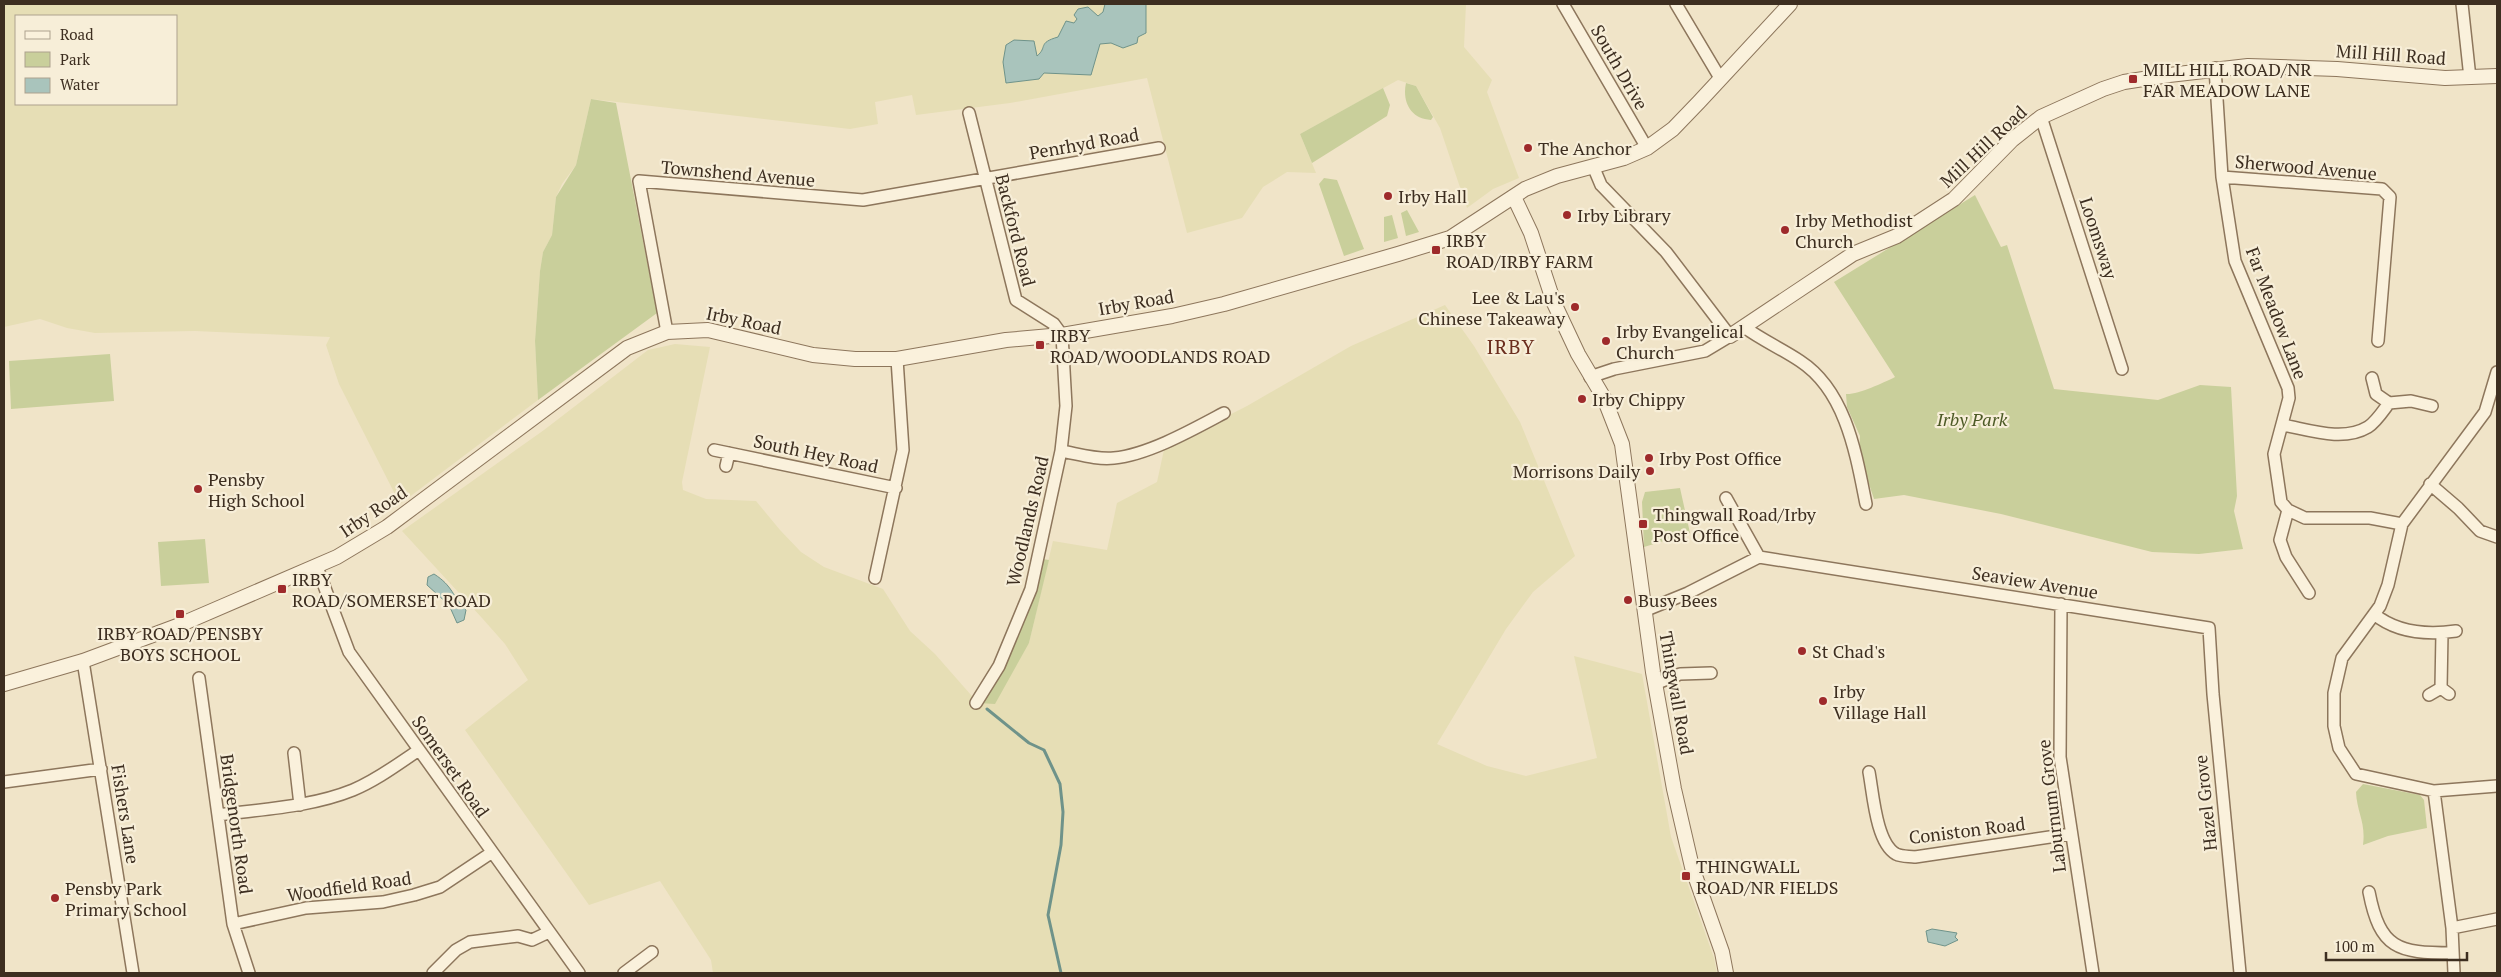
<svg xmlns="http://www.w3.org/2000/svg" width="2501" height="977" viewBox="0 0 2501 977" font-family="'PT Serif',serif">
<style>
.farmland{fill:#e6deb5;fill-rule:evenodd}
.green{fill:#c9cf9b}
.water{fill:#a9c4bc;stroke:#6f938a}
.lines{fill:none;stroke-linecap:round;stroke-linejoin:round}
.stream{stroke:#6f938a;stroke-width:3}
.minor-casing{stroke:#8d765c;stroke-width:14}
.tertiary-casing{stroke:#8d765c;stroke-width:16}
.minor{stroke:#faf1dc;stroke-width:11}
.tertiary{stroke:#faf1dc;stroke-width:14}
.poi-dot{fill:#9e2a2b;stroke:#f7eed8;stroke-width:2}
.labels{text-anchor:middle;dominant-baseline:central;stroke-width:4.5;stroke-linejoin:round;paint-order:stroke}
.street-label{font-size:18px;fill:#3d2e20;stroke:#f7eed8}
.poi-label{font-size:18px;fill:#3d2e20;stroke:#f7eed8;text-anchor:start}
.park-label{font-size:18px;font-style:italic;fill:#4d5a26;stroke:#f7eed8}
.quarter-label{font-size:20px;letter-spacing:1px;fill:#6b2e1e;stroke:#f7eed8}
</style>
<rect width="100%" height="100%" fill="#f0e4c8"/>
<path class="farmland" d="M4,4H1466L1464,47L1492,80L1487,92L1519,178L1493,189L1467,208L1440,128L1416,86L1398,80L1300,134L1316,173L1287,172L1263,187L1242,218L1187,233L1147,78L1010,103L916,115L912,95L875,102L878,124L850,129L591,99L576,165L562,184L556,197L552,235L543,252L540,271L535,341L538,400L400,504L339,384L326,345L330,337L195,331L95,333L67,328L40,319L4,327ZM16,16H176V104H16Z
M1445,305L1474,346L1520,422L1575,556L1533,592L1506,629L1437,744L1487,766L1526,776L1597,758L1574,656L1642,674L1671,837L1714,958L1717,973H713L711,960L660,881L589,905L465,730L528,680L505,644L482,618L402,531L544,430L648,350L675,344L710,347L682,482L683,490L706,499L756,501L780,530L801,552L824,567L883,589L910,631L935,654L978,703L1029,643L1053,541L1107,550L1117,503L1157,482L1165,445L1182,439L1247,406L1351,346Z"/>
<path class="green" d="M1406,83L1416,86L1433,117L1431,120C1410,119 1402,101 1406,83Z
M1383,88L1390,105L1387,116L1312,163L1300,134Z
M591,99L616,103L657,313L538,400L535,341L540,271L543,252L552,235L556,197L576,165Z
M1324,178L1337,180L1364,249L1344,256L1319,184Z
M1975,195L2001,247L2007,245L2054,389L2158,400L2200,385L2231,387L2237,496L2234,511L2243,549L2199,554L2152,552L2001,514L1904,495L1874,499L1859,454L1860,436L1847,407L1846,394C1857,395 1883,383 1895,377L1834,282Z
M1407,210L1419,232L1406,236L1401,213Z
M1392,215L1398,238L1384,242V217Z
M110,354L114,401L11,409L9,361Z
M1680,488L1690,533L1644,547L1642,502L1645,492Z
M205,539L209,583L161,586L158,542Z
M1042,559L1049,560L1029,643L995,704L978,703L1005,667Z
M2363,784L2420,795L2424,800L2427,828L2388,836L2363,845C2366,822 2357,813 2356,792Z"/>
<path class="water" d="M1105,4H1146V33L1138,37L1137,43L1123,48L1111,43L1100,44L1091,75L1044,73L1039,79L1006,83L1003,62L1006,45L1014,40L1034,41L1037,56C1048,47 1037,43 1058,37L1066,21L1074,23L1077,19L1074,15L1078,9L1088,7L1098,16L1103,12Z
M434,574C453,586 452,596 466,610L464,620L457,623L449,605L427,585L428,577Z
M1932,929L1957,933L1955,937L1958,940L1945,946L1928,942L1926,931Z"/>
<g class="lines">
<path class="stream" d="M987,709L1029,743L1044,750L1060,784L1063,812L1061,845L1048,915L1061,973"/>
<defs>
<path id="minor" d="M1563,4L1647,148
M1676,4L1720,78
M2462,4L2470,78
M2215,68L2222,177L2235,261L2288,388L2289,398L2274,454L2281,502L2288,510L2305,518H2370L2402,524
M969,113L1016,300L1054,324L1062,335L1066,406L1061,451L1031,589L999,666L976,703
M2041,117L2122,369
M2222,177L2382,189L2390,197L2378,341
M1744,327C1762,340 1782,349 1800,361C1846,391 1856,454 1866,504
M667,332L639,181L863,200L1159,148
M2497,372L2485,412L2402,524L2388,585L2380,606L2342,658L2334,693V726L2339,748L2356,774L2434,791L2497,786
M1590,377L1614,369L1705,351L1730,336L1666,252L1601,185L1593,166
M2372,378L2376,394L2389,403
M2283,425C2310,430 2343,442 2368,427C2376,422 2383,411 2389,403L2411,401L2432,406
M714,450L896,488
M1061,451C1078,454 1097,460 1114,458C1148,455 1194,429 1224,413
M726,466L729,453
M2430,484L2458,508L2480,531L2497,537
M1726,498L1759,557
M2288,510L2280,540L2286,557L2309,593
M317,567L349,652L579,973
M875,578L903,450L897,359
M2061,604L2060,757L2093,973
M1644,611L1688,593L1759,557L2209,628L2213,694L2240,973
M2374,614C2397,633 2427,635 2456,631
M2442,633L2441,688L2449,694
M83,661L133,973
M199,678L233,924L249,973
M1655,684L1680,674L1711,673
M2429,695L2441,688
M294,753L300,805
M1869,772C1873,793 1876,843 1896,854C1902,857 1909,856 1915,857L2070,834
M4,782L101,769
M2434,791L2452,928L2454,973
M218,815C263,809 311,807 353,790C377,780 398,764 419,750
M2369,892C2380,949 2398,953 2452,953
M233,924L306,908L383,902L414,895L440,887L491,853
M2452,928L2497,919
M433,973L456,950L470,942L518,936L532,940L549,932
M624,973L652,952"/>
<path id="tertiary" d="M1514,197L1531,233L1554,303L1578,354L1604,398L1622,444L1653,672L1674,789L1692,867L1722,952L1726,973
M1730,336L1853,254L1897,236L1954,199L2012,140L2041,117L2103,89L2124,82L2169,75L2248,66L2337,69L2445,78L2497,76
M4,684L83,661L177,626L337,557L387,527L627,348L667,332L708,330L813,355L855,359H897L1006,340L1062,335L1172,316L1224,304L1398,254L1450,238L1525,189L1557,176L1624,158L1647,148L1673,129L1699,102L1790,4"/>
</defs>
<use href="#minor" class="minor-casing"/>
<use href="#tertiary" class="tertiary-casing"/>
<use href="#minor" class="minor"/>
<use href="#tertiary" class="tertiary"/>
</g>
<g class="poi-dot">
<rect x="2128" y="74" width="10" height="10" rx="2.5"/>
<circle cx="1528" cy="148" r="5"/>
<circle cx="1388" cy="196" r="5"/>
<circle cx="1567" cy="215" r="5"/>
<circle cx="1785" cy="230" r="5"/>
<rect x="1431" y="245" width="10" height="10" rx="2.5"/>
<circle cx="1575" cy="307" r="5"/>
<circle cx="1606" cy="341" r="5"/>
<rect x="1035" y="340" width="10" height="10" rx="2.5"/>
<circle cx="1582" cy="399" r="5"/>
<circle cx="1649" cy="458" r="5"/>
<circle cx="1650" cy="471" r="5"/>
<circle cx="198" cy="489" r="5"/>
<rect x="1638" y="519" width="10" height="10" rx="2.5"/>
<rect x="277" y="584" width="10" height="10" rx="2.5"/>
<circle cx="1628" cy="600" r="5"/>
<rect x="175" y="609" width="10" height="10" rx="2.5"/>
<circle cx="1802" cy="651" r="5"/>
<circle cx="1823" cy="701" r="5"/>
<rect x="1681" y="871" width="10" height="10" rx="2.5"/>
<circle cx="55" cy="898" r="5"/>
</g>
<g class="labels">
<g class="street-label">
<text transform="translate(2391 54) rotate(4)">Mill Hill Road</text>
<text transform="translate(1620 67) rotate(60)">South Drive</text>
<text transform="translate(1084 143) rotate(-10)">Penrhyd Road</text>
<text transform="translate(1983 146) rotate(-43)">Mill Hill Road</text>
<text transform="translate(2306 167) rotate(5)">Sherwood Avenue</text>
<text transform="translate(738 173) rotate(5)">Townshend Avenue</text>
<text transform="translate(1016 230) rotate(76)">Backford Road</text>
<text transform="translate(2099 238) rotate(72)">Loomsway</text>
<text transform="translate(1136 302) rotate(-10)">Irby Road</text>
<text transform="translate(2277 313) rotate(69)">Far Meadow Lane</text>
<text transform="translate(744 320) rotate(12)">Irby Road</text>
<text transform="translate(816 453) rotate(12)">South Hey Road</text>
<text transform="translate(373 511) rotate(-34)">Irby Road</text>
<text transform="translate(1027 521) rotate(-77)">Woodlands Road</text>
<text transform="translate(2035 582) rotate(9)">Seaview Avenue</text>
<text transform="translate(1677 693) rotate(80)">Thingwall Road</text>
<text transform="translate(451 766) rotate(55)">Somerset Road</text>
<text transform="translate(2205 803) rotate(-96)">Hazel Grove</text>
<text transform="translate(2051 806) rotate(-97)">Laburnum Grove</text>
<text transform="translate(126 814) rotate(81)">Fishers Lane</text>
<text transform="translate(237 824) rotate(82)">Bridgenorth Road</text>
<text transform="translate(1967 830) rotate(-7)">Coniston Road</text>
<text transform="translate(349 886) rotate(-8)">Woodfield Road</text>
</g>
<g class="poi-label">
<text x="2143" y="69">MILL HILL ROAD/NR<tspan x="2143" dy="21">FAR MEADOW LANE</tspan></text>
<text x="1538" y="148">The Anchor</text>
<text x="1398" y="196">Irby Hall</text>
<text x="1577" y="215">Irby Library</text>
<text x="1795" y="220">Irby Methodist<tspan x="1795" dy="21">Church</tspan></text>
<text x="1446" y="240">IRBY<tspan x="1446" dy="21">ROAD/IRBY FARM</tspan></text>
<text x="1565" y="297" text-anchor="end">Lee &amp; Lau's<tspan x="1565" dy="21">Chinese Takeaway</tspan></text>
<text x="1616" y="331">Irby Evangelical<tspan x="1616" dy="21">Church</tspan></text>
<text x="1050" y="335">IRBY<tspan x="1050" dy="21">ROAD/WOODLANDS ROAD</tspan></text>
<text x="1592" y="399">Irby Chippy</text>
<text x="1659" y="458">Irby Post Office</text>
<text x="1640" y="471" text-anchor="end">Morrisons Daily</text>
<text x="208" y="479">Pensby<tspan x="208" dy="21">High School</tspan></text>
<text x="1653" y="514">Thingwall Road/Irby<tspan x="1653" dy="21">Post Office</tspan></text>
<text x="292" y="579">IRBY<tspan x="292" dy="21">ROAD/SOMERSET ROAD</tspan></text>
<text x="1638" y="600">Busy Bees</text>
<text x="180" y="633" text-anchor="middle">IRBY ROAD/PENSBY<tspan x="180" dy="21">BOYS SCHOOL</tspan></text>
<text x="1812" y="651">St Chad's</text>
<text x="1833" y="691">Irby<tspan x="1833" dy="21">Village Hall</tspan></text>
<text x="1696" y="866">THINGWALL<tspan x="1696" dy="21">ROAD/NR FIELDS</tspan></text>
<text x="65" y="888">Pensby Park<tspan x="65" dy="21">Primary School</tspan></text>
</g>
<g class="park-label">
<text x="1972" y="419">Irby Park</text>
</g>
<g class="quarter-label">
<text x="1511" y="346">IRBY</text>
</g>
</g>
<rect width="2501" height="977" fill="none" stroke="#3d2e20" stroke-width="10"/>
<rect x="15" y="15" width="162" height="90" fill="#f7eed8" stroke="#ada18e"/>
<rect x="25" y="31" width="25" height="8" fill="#faf1dc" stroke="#ada18e"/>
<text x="60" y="40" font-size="15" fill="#3d2e20">Road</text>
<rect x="25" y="52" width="25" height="15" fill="#c9cf9b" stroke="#ada18e"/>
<text x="60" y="65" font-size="15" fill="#3d2e20">Park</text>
<rect x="25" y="78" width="25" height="15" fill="#a9c4bc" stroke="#ada18e"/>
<text x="60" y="90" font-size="15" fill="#3d2e20">Water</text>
<path d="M2326 952v8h141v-8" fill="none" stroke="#3d2e20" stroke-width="2.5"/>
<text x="2334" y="952" font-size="15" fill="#3d2e20" stroke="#f7eed8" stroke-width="4" paint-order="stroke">100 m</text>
</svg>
